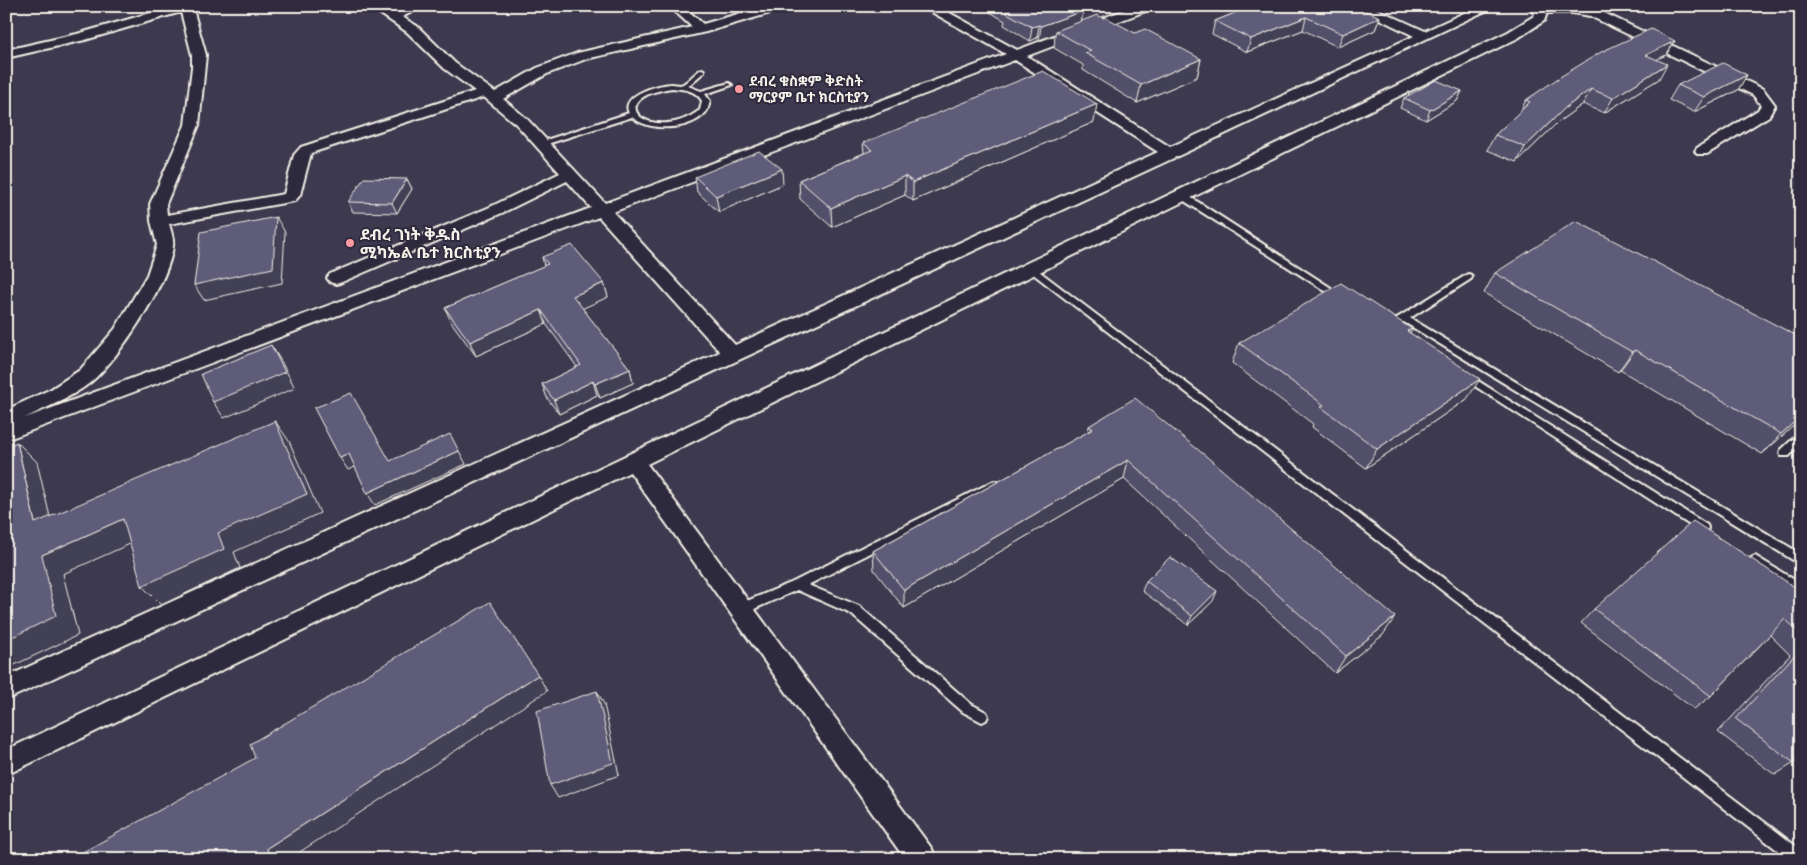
<svg xmlns="http://www.w3.org/2000/svg" width="1807" height="865" viewBox="0 0 1807 865" font-family="Delius,'Noto Sans Ethiopic',sans-serif">
<style>
.lines{fill:none;stroke-linecap:round;stroke-linejoin:round}
.service-casing{stroke:#f4f1e8;stroke-width:4}
.minor-casing{stroke:#f4f1e8;stroke-width:4}
.service{fill:#2f2a3d;fill-rule:evenodd}
.minor{fill:#2f2a3d;fill-rule:evenodd}
.wall{fill:#514f69;stroke:#f4f1e8}
.shaded-wall{fill:#424055;stroke:#f4f1e8}
.building{fill:#5e5c7a;stroke:#f4f1e8}
.poi-dot{fill:#ff9aa2;stroke:#2f2a3d;stroke-width:2}
.labels{text-anchor:middle;dominant-baseline:central;stroke-width:4;stroke-linejoin:round;paint-order:stroke}
.far-poi-label{font-size:14px;font-weight:bold;fill:#f4f1e8;stroke:#2f2a3d;text-anchor:start}
.poi-label{font-size:16px;font-weight:bold;fill:#f4f1e8;stroke:#2f2a3d;text-anchor:start}
</style>
<rect width="100%" height="100%" fill="#3d394f"/>
<filter id="ink" filterUnits="userSpaceOnUse"><feTurbulence type="fractalNoise" baseFrequency=".02" numOctaves="2"/><feDisplacementMap in="SourceGraphic" scale="10" xChannelSelector="R" yChannelSelector="G"/><feConvolveMatrix kernelMatrix="1 2 1 2 8 2 1 2 1" color-interpolation-filters="sRGB"/></filter>
<g filter="url(#ink)">
<g class="lines">
<defs>
<path id="service" d="M702,69L704,70V72L688,86L701,91L729,83L732,85L705,94L710,101C709,104 708,110 706,112C691,131 649,132 632,117L544,145H538L537,143L629,113C619,95 660,84 672,84C675,84 677,85 680,85C687,84 695,72 702,69ZM672,88C684,89 696,90 702,101L700,110C652,146 598,99 672,88Z
M1178,193H1184L1345,297L1341,300L1338,299L1178,197Z
M1031,265L1801,850V859H1789L1028,270L1027,268Z
M1468,274L1471,275L1472,277L1471,279L1410,318L1801,554V565L1404,322H1397L1396,320L1397,318Z
M1467,374L1707,525L1708,528L1707,531L1703,532L1699,531L1464,379L1462,377L1464,375Z
M1801,434V444L1789,456H1781L1780,453L1781,450L1797,435Z
M994,481L998,482L999,485L998,488L808,585L859,606L971,704L986,712L988,716L986,720L982,722L963,712L851,614L797,590L745,613L741,614L737,613L735,609L737,605L793,582Z
M1755,556L1801,584V595L1751,564L1749,561L1751,558Z"/>
<path id="minor" d="M175,6H196L193,9L206,55L199,125L166,204L167,215L284,194L294,155L301,147L475,91L445,69L407,32L369,6H384L393,12L407,6H424L402,17L417,26L455,63L495,92L537,68L577,53L692,27L669,6H683L703,24L766,6H786L784,9L706,32L586,59L547,74L503,99L527,119L605,203L1006,54L921,6H937L1017,50L1135,6H1153L1151,9L1027,56L1170,147L1414,36L1353,6H1370L1425,31L1479,6H1496L1176,157L6,700V677L720,352L599,217L6,440V410L51,389L80,370L115,329L147,275L157,245L151,221L150,204L185,125L192,67V55L181,12L85,40L6,58V50L77,34ZM1015,60L1158,152L735,345L613,212ZM484,97L517,125L560,173L490,207L330,274L327,278L330,282L336,284L342,282L502,213L567,181L591,208L25,418C47,407 71,398 91,382C119,359 169,282 173,246C174,239 171,231 169,224L295,201L300,195L311,153Z
M1525,6H1578L1598,10L1763,89L1775,105L1769,116L1707,154H1697L1695,151L1697,148L1758,110L1761,105L1753,95L1590,16L1573,13H1547L1544,21L1518,38L647,464L932,849L936,859H905L630,472L6,775V750L627,455L1508,32L1534,16L1535,13Z"/>
</defs>
<use href="#service" class="service-casing"/>
<use href="#minor" class="minor-casing"/>
<use href="#service" class="service"/>
<use href="#minor" class="minor"/>
</g>
<path class="wall" d="M980,6H1075L1083,11L1081,21L1135,33L1201,59L1197,77L1137,103L1083,70V65L1054,48L1055,34L1039,40L1037,38L1030,41L1004,25L1005,21Z
M1252,6L1380,17L1375,30L1338,47L1303,30L1247,52L1212,34L1215,21Z
M1675,41L1666,55L1657,59L1659,79L1604,113L1583,104L1557,123L1517,162L1487,150L1495,135L1520,112L1526,100Z
M1747,75L1738,90L1694,112L1669,100L1678,85Z
M1462,91L1457,101L1426,120L1400,108L1404,98Z
M1094,122L913,201L905,195L832,227L800,199L799,180L864,153L863,143Z
M695,177L783,184L719,212L697,192Z
M407,179L412,189L397,213L353,212L348,202Z
M542,257L604,283L608,297L582,308L630,369L633,383L600,398L597,395L559,414L547,398L542,384L577,367L546,324L476,356L451,322L445,308L544,266Z
M1495,273L1801,338V419L1762,454L1620,370L1618,372L1484,293Z
M1412,329L1410,333L1467,399L1366,468L1312,427L1313,424L1232,363L1239,343Z
M1089,426L1383,635L1335,673L1124,479L904,608L874,570L873,551L1088,432Z
M1146,581L1213,601L1188,625L1142,591Z
M1801,591V755L1794,763L1775,775L1718,732L1790,655L1770,635L1711,696L1694,709L1581,623L1594,609Z"/>
<path class="shaded-wall" d="M1083,11L1081,24L1056,31L1055,34L1039,40L1041,26Z
M1306,17L1303,30L1247,52L1251,39Z
M1380,17L1375,30L1338,47L1343,34Z
M1039,25L1037,38L1030,41L1032,27Z
M1675,41L1666,55L1637,69L1646,55Z
M1201,59L1197,77L1137,103L1141,85Z
M1667,64L1659,79L1604,113L1613,98Z
M1747,75L1738,90L1694,112L1704,97Z
M1591,89L1583,104L1557,123L1517,162L1525,147L1565,108Z
M1462,91L1457,101L1426,120L1430,110Z
M1097,104L1094,122L913,201V182Z
M782,169L783,184L719,212L716,196Z
M905,176V195L832,227L831,208Z
M407,179L412,189L397,213L392,203Z
M276,217L285,232L282,283L204,300L194,285Z
M604,283L608,297L577,311L573,296Z
M541,310L546,324L476,356L470,342Z
M271,345L281,361L295,388L224,418L213,402Z
M1635,350L1620,370L1618,372L1632,352Z
M630,369L633,383L600,398L595,384Z
M1480,379L1467,399L1366,468L1377,449Z
M593,381L597,395L559,414L554,400Z
M1801,416V419L1762,454L1781,434Z
M275,421L289,441L320,513L234,552L240,568L161,605L142,586Z
M17,442L37,462L56,542L35,523Z
M459,451L466,464L375,505L367,493Z
M349,454L357,466L348,470L340,458Z
M1128,460L1124,479L904,608V590Z
M123,519L141,539L63,574L78,635L6,669V640L42,555Z
M1217,591L1213,601L1188,625L1192,616Z
M1395,617L1383,635L1335,673L1346,656Z
M538,675L547,691L289,859H270L267,848Z
M597,691L604,704L619,775L558,798L550,785Z"/>
<path class="building" d="M1004,6H1075L1083,11L1041,26L1039,25L1032,27L1005,12L1010,10Z
M1252,6H1355L1380,17L1343,34L1306,17L1251,39L1215,21Z
M1097,15L1103,18L1105,17L1135,33L1145,29L1201,59L1141,85L1085,53L1091,51L1056,31Z
M1651,29L1675,41L1646,55L1667,64L1613,98L1591,89L1565,108L1525,147L1495,135L1530,102L1526,100L1560,77L1601,52Z
M1723,63L1747,75L1704,97L1678,85Z
M1043,71L1097,104L913,182L905,176L831,208L799,180L872,150L863,143Z
M1436,80L1462,91L1430,110L1404,98Z
M759,151L782,169L716,196L695,177Z
M364,178L407,179L392,203L348,202Z
M276,217L273,268L194,285L201,232Z
M1576,221L1801,338V416L1781,434L1635,350L1632,352L1495,273Z
M572,245L604,283L573,296L630,369L595,384L593,381L554,400L542,384L581,365L541,310L470,342L445,308L548,264L542,257Z
M1341,283L1412,329L1407,331L1480,379L1377,449L1321,407L1324,405L1239,343Z
M271,345L285,372L213,402L201,374Z
M351,393L390,461L450,434L459,451L367,493L349,454L340,458L314,408Z
M1135,398L1207,457L1395,617L1346,656L1128,460L904,590L873,551L1093,429L1089,426Z
M275,421L307,494L218,533L224,549L142,586L123,519L42,555L56,616L6,640V447L17,442L35,523Z
M1693,521L1801,591V634L1785,619L1711,696L1594,609Z
M1170,557L1217,591L1192,616L1146,581Z
M490,602L538,675L267,848L270,859H70L255,758L250,744Z
M1801,648V755L1794,763L1736,719Z
M597,691L613,763L550,785L537,711Z"/>
</g>
<g class="poi-dot">
<circle cx="739" cy="89" r="5"/>
<circle cx="350" cy="243" r="5"/>
</g>
<g class="labels">
<g class="far-poi-label">
<text x="749" y="81">ደብረ ቁስቋም ቅድስት<tspan x="749" dy="16">ማርያም ቤተ ክርስቲያን</tspan></text>
</g>
<g class="poi-label">
<text x="360" y="234">ደብረ ገነት ቅዱስ<tspan x="360" dy="18">ሚካኤል ቤተ ክርስቲያን</tspan></text>
</g>
</g>
<rect width="1807" height="865" fill="none" stroke="#2f2a3d" stroke-width="25"/>
<rect x="12" y="12" width="1782" height="840" fill="none" stroke="#f4f1e8" stroke-width="2" filter="url(#ink)"/>
</svg>
